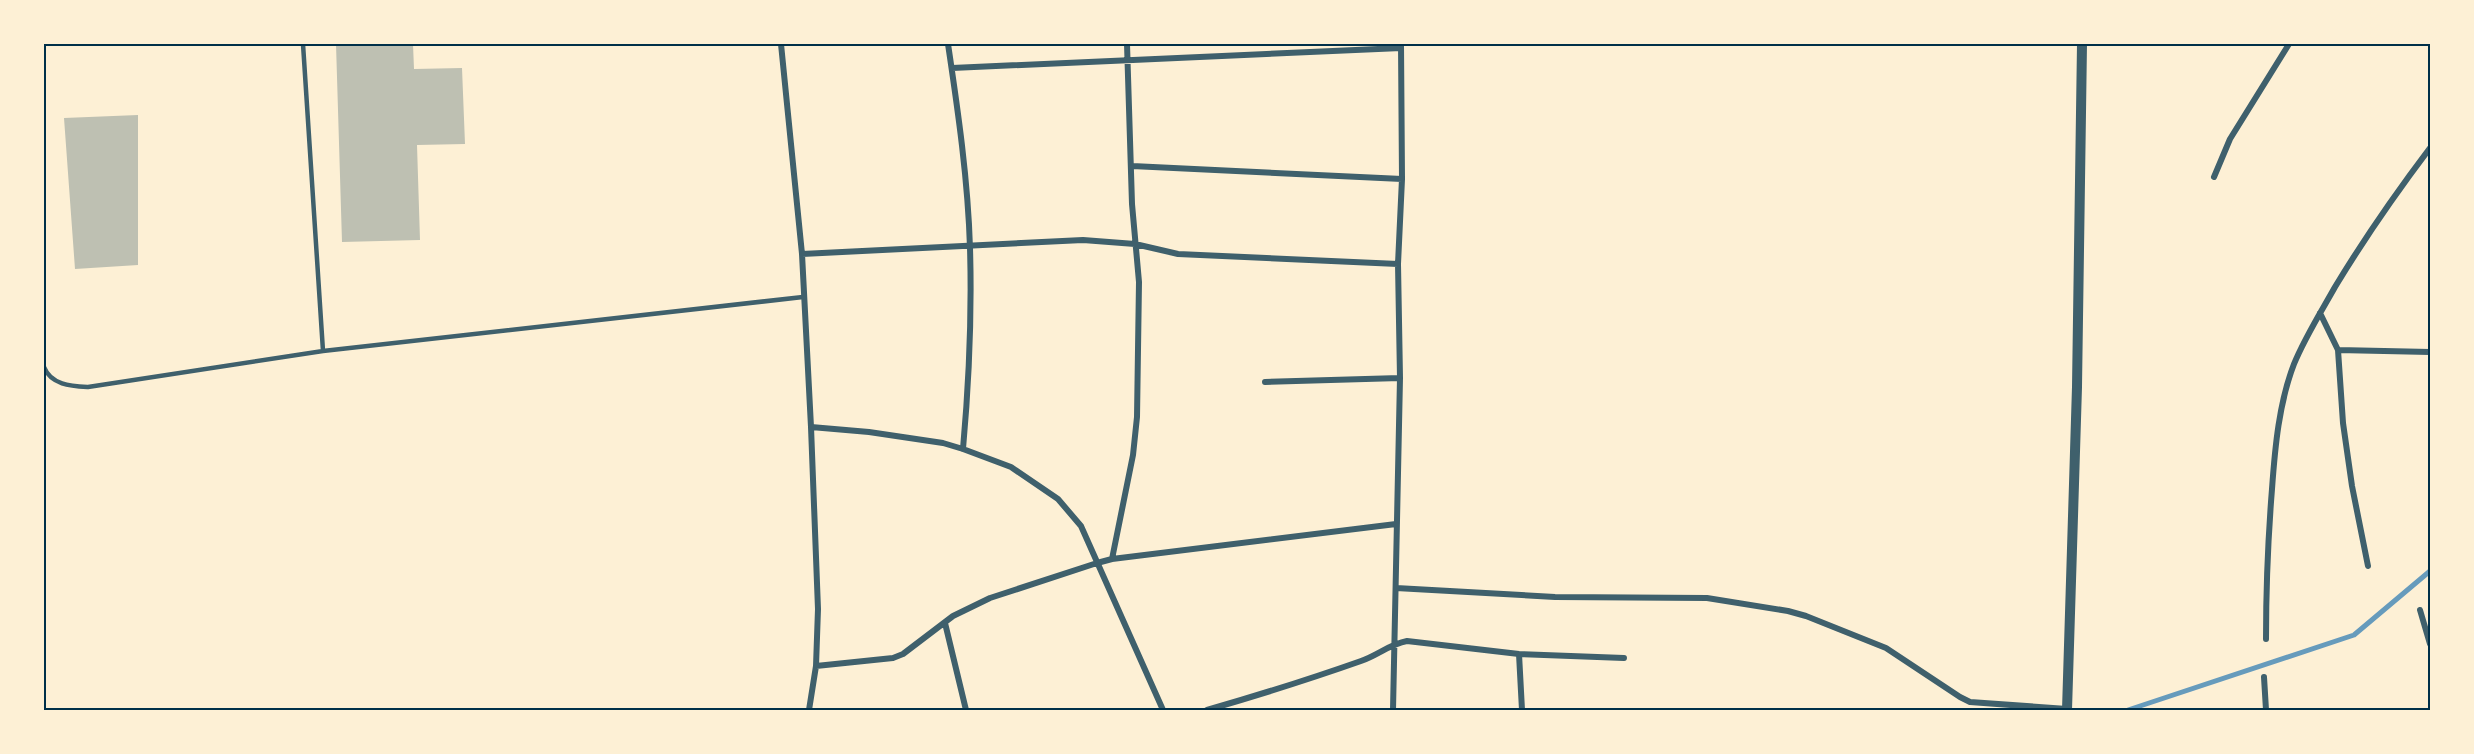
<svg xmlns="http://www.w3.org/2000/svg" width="2474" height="754" viewBox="0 0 2474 754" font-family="Bitter,serif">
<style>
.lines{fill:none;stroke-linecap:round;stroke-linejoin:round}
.stream{stroke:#669bbc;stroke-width:5}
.building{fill:#bec0b2}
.service{stroke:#3f606c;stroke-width:4.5}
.minor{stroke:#3f606c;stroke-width:6}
.tertiary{stroke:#3f606c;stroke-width:10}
.neatline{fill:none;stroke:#003049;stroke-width:2}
</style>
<rect width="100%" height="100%" fill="#fdf0d5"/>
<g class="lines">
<path class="stream" d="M2128,710L2354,635L2430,571"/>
</g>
<path class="building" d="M336,44H413L414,69L462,68L465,144L417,145L420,240L342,242Z
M138,115V265L75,269L64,118Z"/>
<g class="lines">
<path class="service" d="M303,44L323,351
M44,367C51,385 71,386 88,387L323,351L803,297"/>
<path class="minor" d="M781,44L802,254L811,427L818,609L816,666L809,710
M948,44C958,111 968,180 970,248C972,315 969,382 963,449
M952,68L1401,48
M1132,166L1402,179
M2214,177L2230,139L2289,44
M802,254L1083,240L1135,244L1178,254L1398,264
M2320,313L2338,350L2343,423L2352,486L2368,566
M2338,350L2430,352
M1265,382L1400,378
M811,427L869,432L943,443L963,449L1011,467L1058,499L1081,526L1163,710
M1112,559L1133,455L1137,417L1139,282L1132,204L1127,44
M1396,588L1555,597L1707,598L1788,611L1806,616L1886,648L1960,697L1970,702L2067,709
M2420,610L2430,644
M945,623L966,710
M2266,639C2266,589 2268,539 2272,489C2275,447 2279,403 2294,364C2305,337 2321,312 2335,287C2364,239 2396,193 2430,148
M1519,654L1522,710
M816,666L893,658L903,654L953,616L990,598L1097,563L1112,559L1396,524
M2264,677L2266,710
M1207,710C1259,695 1310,679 1361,661C1378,655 1390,644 1407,641L1519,654L1624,658
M1393,710L1400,378L1398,264L1402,179L1401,44"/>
<path class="tertiary" d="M2067,710L2077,387L2082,44"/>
</g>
<rect width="2474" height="754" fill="none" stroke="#fdf0d5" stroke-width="90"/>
<rect x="45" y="45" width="2384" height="664" class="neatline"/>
</svg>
